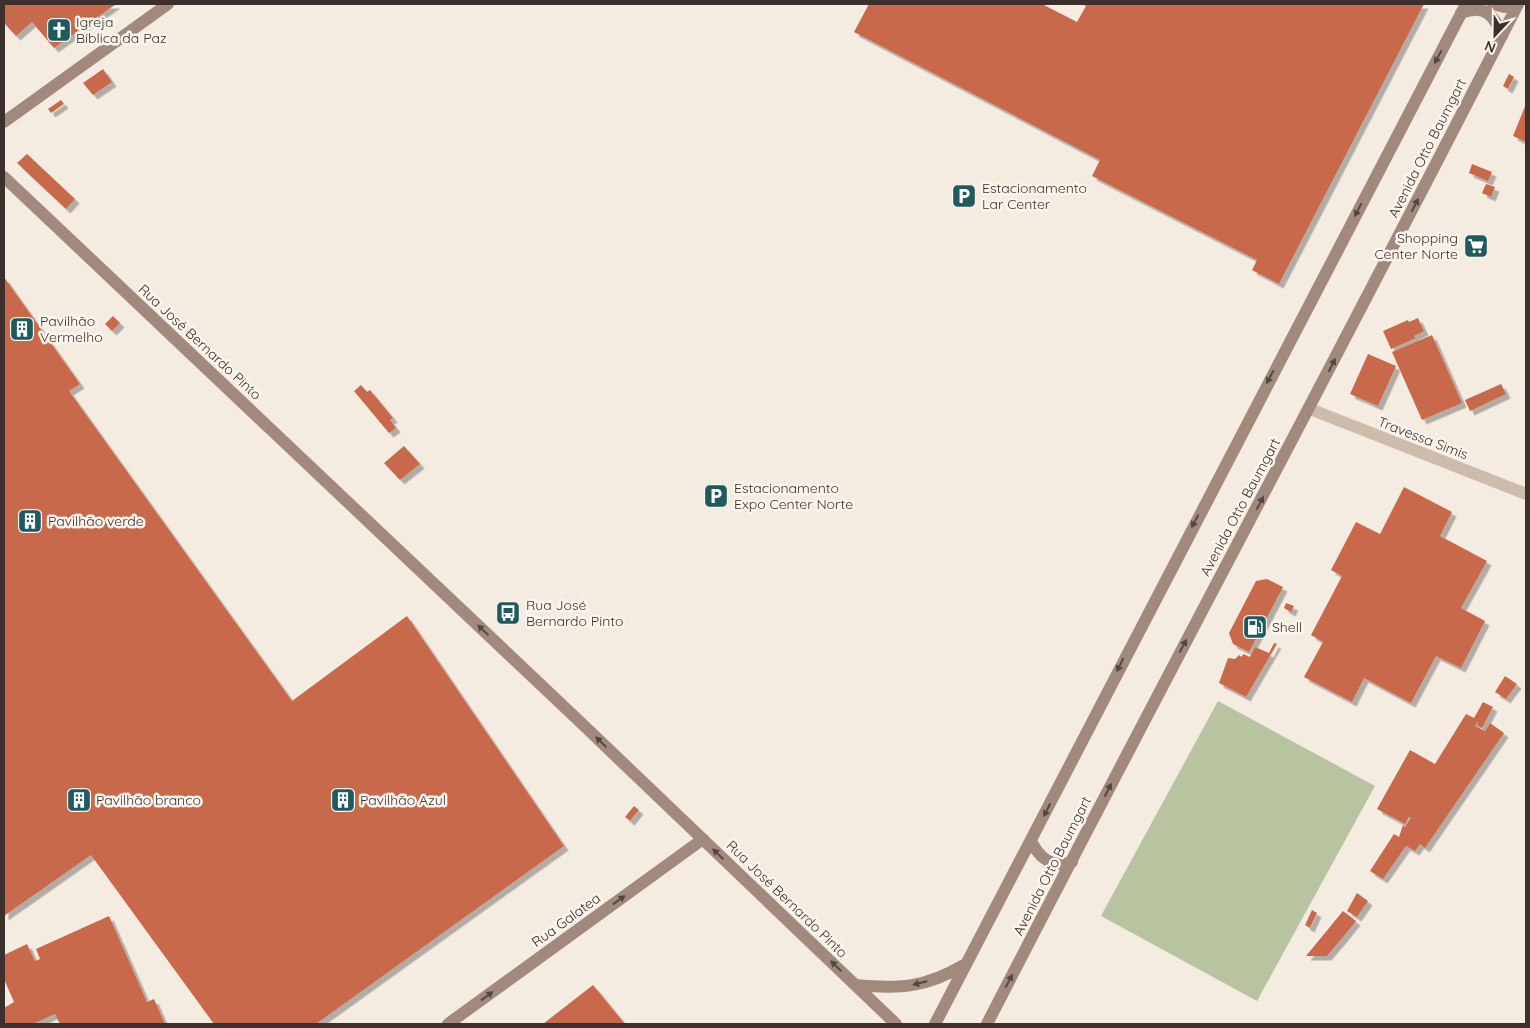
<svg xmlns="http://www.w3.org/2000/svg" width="1530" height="1028" viewBox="0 0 1530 1028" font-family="Quicksand,sans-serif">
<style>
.green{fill:#b8c4a0}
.building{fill:#c8694b;filter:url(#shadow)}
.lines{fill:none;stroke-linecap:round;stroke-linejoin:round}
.street{stroke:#cdbbac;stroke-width:12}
.secondary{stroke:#a18a7d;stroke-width:12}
.oneway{fill:#544640}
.labels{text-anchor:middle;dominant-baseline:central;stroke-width:5;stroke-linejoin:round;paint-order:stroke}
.poi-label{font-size:14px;fill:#3b302b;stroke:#fbf5ee;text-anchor:start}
.street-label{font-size:14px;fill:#3b302b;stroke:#fbf5ee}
</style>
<defs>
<filter id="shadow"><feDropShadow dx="4.5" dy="4.5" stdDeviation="0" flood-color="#0004"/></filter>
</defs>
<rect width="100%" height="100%" fill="#f4ebe1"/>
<path class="green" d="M1218,701L1375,786L1257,1001L1101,916Z"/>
<path class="building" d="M4,4H116L54,48L32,22L16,36L4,23Z
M869,4H1042L1077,22L1086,6L1082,4H1424L1279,284L1252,270L1257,260L1092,176L1100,160L854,32Z
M103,69L112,82L93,95L83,83Z
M1509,74L1514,77L1508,89L1503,86Z
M61,100L64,104L51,113L48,109Z
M1526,104V142L1513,136Z
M27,154L75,199L66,209L17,163Z
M1472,164L1492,172L1488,181L1469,173Z
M1486,184L1495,187L1491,197L1482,193Z
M4,277L80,384L69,391L292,701L407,616L564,846L316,1024H214L91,855L4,916Z
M113,316L120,323L112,331L105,324Z
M1418,318L1424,331L1414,336L1416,338L1391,349L1383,331L1408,320L1409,322Z
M1432,335L1462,403L1422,420L1392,352Z
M1368,354L1396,366L1378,406L1350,394Z
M1501,384L1506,394L1470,411L1465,400Z
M361,385L367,392L370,390L393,418L390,420L396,428L389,433L354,391Z
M404,446L420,464L400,480L384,463Z
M1404,487L1452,512L1440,536L1487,561L1461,608L1485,621L1461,668L1436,656L1411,703L1364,678L1352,702L1304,677L1323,642L1311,635L1342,576L1331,570L1356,522L1380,534Z
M1267,579L1283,587L1249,652L1233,644L1229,633L1256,581Z
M1286,603L1294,606L1291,612L1284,608Z
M1274,643L1277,644L1246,697L1219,683L1228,658L1235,659L1239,655L1242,657L1243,654L1250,657L1255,647L1269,653Z
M1505,676L1517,684L1506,699L1495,692Z
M1483,702L1493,707L1482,728L1477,725L1478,721L1475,726L1485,731L1490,723L1504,733L1425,848L1420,844L1415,851L1406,846L1383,879L1370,871L1394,834L1399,837L1403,825L1405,827L1411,818L1409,817L1405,824L1377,809L1410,750L1435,764L1466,714L1474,718Z
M634,806L639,810L630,821L625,817Z
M1357,893L1368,901L1357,917L1347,911Z
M1312,910L1317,913L1310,928L1305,925Z
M1343,911L1356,921L1344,936L1327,956H1306Z
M109,916L147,1002L154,999L165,1024H60L55,1014L33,1024H4V1008L14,1002L4,979V955L27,944L35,961L40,959L36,949Z
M593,985L625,1024H543Z"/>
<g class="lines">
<path class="street" d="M1310,409L1526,494"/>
<path class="secondary" d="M1493,4L1504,7L1513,4
M1461,13C1484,4 1494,14 1502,36
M4,122L168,4
M4,177L577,719L896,1024
M1031,841C1040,859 1052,868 1072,862
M855,985C900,989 925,988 964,965
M448,1024L703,839
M935,1024L1466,4
M987,1024C1162,683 1344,346 1518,4"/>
</g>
<defs><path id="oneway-solid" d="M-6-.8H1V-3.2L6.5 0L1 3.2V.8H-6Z" transform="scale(1.25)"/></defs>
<g class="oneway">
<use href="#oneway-solid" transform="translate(1438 57) rotate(118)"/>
<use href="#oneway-solid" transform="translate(1415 205) rotate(-63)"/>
<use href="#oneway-solid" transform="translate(1358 210) rotate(117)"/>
<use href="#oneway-solid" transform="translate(1332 365) rotate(-63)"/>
<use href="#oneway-solid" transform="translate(1270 377) rotate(118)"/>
<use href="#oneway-solid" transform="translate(1260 503) rotate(-62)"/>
<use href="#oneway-solid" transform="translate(1195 521) rotate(118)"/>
<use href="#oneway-solid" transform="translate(483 630) rotate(-137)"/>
<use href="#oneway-solid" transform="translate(1183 646) rotate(-62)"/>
<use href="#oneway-solid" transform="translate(1120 665) rotate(117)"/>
<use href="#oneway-solid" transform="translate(601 742) rotate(-136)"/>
<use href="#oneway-solid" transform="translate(1108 790) rotate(-63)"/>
<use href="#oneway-solid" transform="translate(1047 810) rotate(117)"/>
<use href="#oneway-solid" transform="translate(718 854) rotate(-136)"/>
<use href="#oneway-solid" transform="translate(619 900) rotate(-36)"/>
<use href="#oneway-solid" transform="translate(836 966) rotate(-136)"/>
<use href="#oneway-solid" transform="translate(1009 981) rotate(-62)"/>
<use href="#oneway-solid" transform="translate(920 983) rotate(166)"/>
<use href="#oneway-solid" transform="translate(487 996) rotate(-36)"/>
</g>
<defs>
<symbol id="church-square" viewBox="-11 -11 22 22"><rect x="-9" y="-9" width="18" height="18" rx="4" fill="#1f5a5e" stroke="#fbf5ee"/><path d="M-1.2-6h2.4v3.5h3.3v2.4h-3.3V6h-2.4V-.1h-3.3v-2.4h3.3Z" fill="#fff"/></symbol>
<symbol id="parking-square" viewBox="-11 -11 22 22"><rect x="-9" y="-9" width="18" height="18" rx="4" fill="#1f5a5e" stroke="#fbf5ee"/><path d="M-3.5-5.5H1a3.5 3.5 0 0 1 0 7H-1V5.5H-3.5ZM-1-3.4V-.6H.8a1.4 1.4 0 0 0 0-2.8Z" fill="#fff"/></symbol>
<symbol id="supermarket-square" viewBox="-11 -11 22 22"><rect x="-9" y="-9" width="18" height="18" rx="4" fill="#1f5a5e" stroke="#fbf5ee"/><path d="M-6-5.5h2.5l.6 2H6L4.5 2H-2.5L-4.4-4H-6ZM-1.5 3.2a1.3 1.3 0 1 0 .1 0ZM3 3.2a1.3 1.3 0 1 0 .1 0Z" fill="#fff"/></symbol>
<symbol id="building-square" viewBox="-11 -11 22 22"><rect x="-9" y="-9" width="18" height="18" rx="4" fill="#1f5a5e" stroke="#fbf5ee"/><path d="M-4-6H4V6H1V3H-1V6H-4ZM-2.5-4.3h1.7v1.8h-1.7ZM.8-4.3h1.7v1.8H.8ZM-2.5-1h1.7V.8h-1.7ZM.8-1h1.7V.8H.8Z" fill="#fff"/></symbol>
<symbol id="bus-square" viewBox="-11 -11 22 22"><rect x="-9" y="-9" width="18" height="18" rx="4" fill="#1f5a5e" stroke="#fbf5ee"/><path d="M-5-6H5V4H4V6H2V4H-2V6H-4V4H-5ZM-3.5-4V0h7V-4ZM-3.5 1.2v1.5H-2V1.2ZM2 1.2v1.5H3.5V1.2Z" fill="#fff"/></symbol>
<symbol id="fuel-square" viewBox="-11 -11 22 22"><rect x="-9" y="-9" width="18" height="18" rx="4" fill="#1f5a5e" stroke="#fbf5ee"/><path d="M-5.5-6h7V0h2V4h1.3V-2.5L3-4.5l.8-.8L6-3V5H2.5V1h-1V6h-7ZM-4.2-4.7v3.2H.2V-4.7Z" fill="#fff"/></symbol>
</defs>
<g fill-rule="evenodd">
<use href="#church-square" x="45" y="16" width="28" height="28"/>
<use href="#parking-square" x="950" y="182" width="28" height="28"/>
<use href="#supermarket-square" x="1462" y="232" width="28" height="28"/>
<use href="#building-square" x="8" y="315" width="28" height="28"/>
<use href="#parking-square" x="702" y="482" width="28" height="28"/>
<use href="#building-square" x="16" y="507" width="28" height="28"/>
<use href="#bus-square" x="494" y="599" width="28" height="28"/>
<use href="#fuel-square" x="1241" y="613" width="28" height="28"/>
<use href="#building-square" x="65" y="786" width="28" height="28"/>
<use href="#building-square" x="329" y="786" width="28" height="28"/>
</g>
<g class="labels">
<g class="poi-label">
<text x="76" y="22">Igreja<tspan x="76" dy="16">Bíblica da Paz</tspan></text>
<text x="982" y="188">Estacionamento<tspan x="982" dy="16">Lar Center</tspan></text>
<text x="1458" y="238" text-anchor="end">Shopping<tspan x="1458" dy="16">Center Norte</tspan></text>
<text x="40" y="321">Pavilhão<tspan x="40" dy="16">Vermelho</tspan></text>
<text x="734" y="488">Estacionamento<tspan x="734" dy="16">Expo Center Norte</tspan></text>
<text x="48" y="521">Pavilhão verde</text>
<text x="526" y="605">Rua José<tspan x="526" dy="16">Bernardo Pinto</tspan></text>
<text x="1272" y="627">Shell</text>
<text x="96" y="800">Pavilhão branco</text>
<text x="360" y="800">Pavilhão Azul</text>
</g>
<g class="street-label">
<text transform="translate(1427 148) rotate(-63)">Avenida Otto Baumgart</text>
<text transform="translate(200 342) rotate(43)">Rua José Bernardo Pinto</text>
<text transform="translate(1423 438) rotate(21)">Travessa Simis</text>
<text transform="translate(1240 507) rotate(-62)">Avenida Otto Baumgart</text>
<text transform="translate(1052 866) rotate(-63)">Avenida Otto Baumgart</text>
<text transform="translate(787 899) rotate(44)">Rua José Bernardo Pinto</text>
<text transform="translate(566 920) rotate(-36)">Rua Galatea</text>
</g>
</g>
<rect width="1530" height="1028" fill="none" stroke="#3b302b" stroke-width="10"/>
<g transform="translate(1495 35) rotate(202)" stroke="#fbf5ee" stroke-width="4" paint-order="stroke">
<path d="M0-4L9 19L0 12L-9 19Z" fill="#3b302b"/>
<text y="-8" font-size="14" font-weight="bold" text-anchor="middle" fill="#3b302b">N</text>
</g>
</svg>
